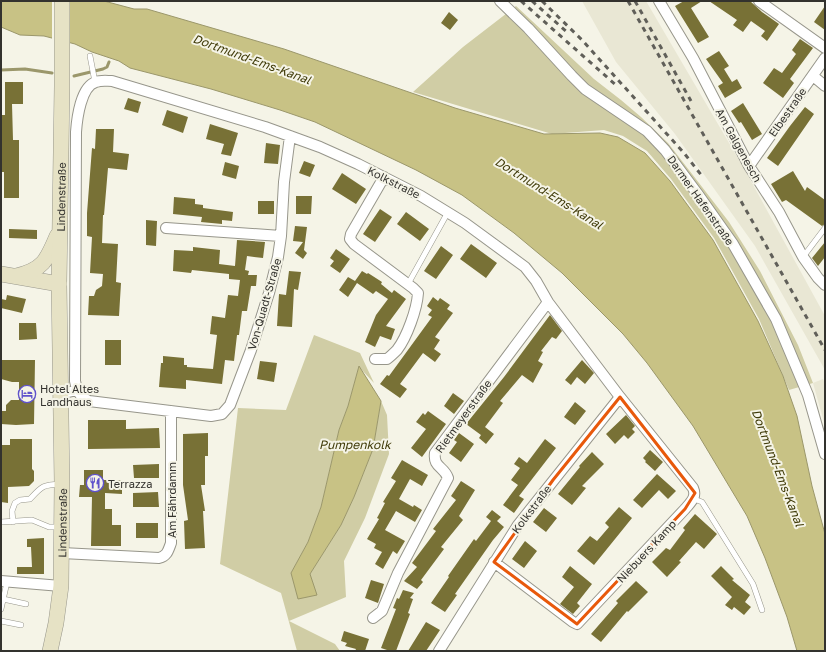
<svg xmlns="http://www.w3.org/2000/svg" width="826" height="652" viewBox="0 0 826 652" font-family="'Golos Text',sans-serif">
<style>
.built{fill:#e9e7d4}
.green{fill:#d0cda5}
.water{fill:#c8c285;stroke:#9b976b}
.pier{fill:#f5f4e7}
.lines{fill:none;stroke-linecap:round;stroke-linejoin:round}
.stream{stroke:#9b976b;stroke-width:3}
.building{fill:#787136}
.lane-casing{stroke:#97968b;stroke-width:6}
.street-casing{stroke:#97968b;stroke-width:12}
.secondary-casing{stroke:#97968b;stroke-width:16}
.lane{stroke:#fff;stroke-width:5}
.street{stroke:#fff;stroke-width:10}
.secondary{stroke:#e6e2c5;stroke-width:15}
.rail{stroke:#605f59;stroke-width:3;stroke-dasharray:5 5;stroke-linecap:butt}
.marked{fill:none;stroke:#e8590c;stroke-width:3;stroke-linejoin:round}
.labels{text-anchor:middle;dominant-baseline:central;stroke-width:4;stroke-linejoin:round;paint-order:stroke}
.street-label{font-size:11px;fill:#33322e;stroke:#f5f4e7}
.poi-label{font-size:11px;fill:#33322e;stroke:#f5f4e7;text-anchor:start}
.water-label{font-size:12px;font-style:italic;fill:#403b09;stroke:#f5f4e7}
</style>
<rect width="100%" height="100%" fill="#f5f4e7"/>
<path class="built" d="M582,1H646L746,172L825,316V370L755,246L675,134L616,62Z
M823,379L825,383V426L813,383Z"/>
<path class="green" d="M516,6L594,79L621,100L641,117L668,143L699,183L729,222L760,271L798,345L813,383L789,390L759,319L714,238L671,179L647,151L623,136L604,130L552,134L413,92L463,47Z
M314,335L360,353L374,383L359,367L348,406L339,430L321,507L308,542L291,573L310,574L341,525L354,497L373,449L381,401L387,415L389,454L365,518L344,561L346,597L289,621L335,644L340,651H297L281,593L220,564L238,408L286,410Z"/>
<path class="water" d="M1,1H104L134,9H147L284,49L455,108L544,134L600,133L618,137L645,153L670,181L713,240L758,321L783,376L797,416L812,486L825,534V651H797L787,617L765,558L747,516L693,426L647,363L623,334L562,273L514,233L462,195L416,170L315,122L280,110L211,89L130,68L119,61L92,52L75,44L44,36L20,35L1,27Z
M359,366L381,401L373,449L354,497L341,525L310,574L317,595L298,599L291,573L308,542L321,507L339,430L348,406Z"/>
<path class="pier" d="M52,1H70V45L52,40Z"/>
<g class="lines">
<path class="stream" d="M1,70L25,69L52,73
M74,76L103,69L107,67L109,62"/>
</g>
<path class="building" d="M684,1H702L691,8L709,37L698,43L675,6Z
M709,1H750L762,12L779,24L767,41L761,36L765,31L751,21L743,32L733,25L737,20Z
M825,6V30L814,22Z
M449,12L458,20L450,30L441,23Z
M800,39L813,48L790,79L794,83L783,98L763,83L774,68L782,73L796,54L792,50Z
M719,51L729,66L724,69L732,82L737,79L742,88L725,98L718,86L723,83L706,59Z
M5,82H23V104H12L13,140H19V198H4V172H2L1,115H5Z
M128,98L141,102L138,113L124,109Z
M743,103L762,134L752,140L741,122L739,123L731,111Z
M805,107L814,114L778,166L767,158L790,126Z
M167,110L188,117L183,133L162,125Z
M210,124L238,133L231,156L221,154L224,144L206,139Z
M96,129H114L113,152L129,154L127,170L108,168L104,215H103L102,243L118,244L116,282L121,283L119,316L88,315L89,296H94L96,290L102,286L103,274L90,273L92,237L87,236V213L92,148L95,149Z
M266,143L280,145L278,164L264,163Z
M304,161L315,165L310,177L299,173Z
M225,162L239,166L236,179L222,175Z
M793,171L805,191L807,187L825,200V224L822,226L786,200L782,202L771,184Z
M342,173L366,189L356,204L332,189Z
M296,196H312L311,214H296Z
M174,197L195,199V204L203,205V208L233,212L232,221L222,220V224L201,222L202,217L173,214Z
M258,201H274V214H258Z
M380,209L392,217L375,242L363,234Z
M406,212L429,229L420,241L397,224Z
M146,220L157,221L156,246L146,245Z
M295,226L307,227L304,250L307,253L303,259L295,253L303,242L293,241Z
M9,229L37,230V239L9,238Z
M237,240L265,242L263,258L247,256L245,270L249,271L248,275H257L256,286H251L247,311H242L239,335H237L234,361L225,360L222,384L186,380V389L159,387L161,363H163V356L184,358V365H187V367L213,369L217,335L210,334L212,316L225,318L228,295L238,296L240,280L229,279V274L192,270L191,273L173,271L174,250L193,251V247L220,250L219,264L235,266Z
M825,242V257L818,266L812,258Z
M471,244L497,263L486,278L460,259Z
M441,246L453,255L436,279L424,271Z
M336,249L350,259L340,273L330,266L334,261L330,258Z
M289,271L301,272L298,290L294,289L292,327L277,326L279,294L286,295Z
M362,271L367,274L368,273L382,282L381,284L392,293L394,290L406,299L386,326L395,329L391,340L380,336L375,347L365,342L376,315L388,299L376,291L373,294L357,283L348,297L339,290L348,277L355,281Z
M7,295L26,299L22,313L1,308V299L6,300Z
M433,297L438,301L440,298L450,305L447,309L453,313L435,337L440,340L434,349L441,354L435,362L423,353L400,384L407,389L400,398L380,384L387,375L389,376L432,317L428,315L432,310L427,306Z
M550,315L562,331L556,339L552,337L541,351L543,352L538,361L543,364L533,383L522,375L500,401L503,403L485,427L494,434L486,444L479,438L481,435L466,424L504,377Z
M19,323H36L37,339L19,340Z
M105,340H121V365H105Z
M1,360H35L34,424L16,425L1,424V411H6V405L11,400H19V382H12L1,379Z
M582,360L594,373L585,384L577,377L571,385L565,380Z
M260,361L277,363L274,382L257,379Z
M453,393L464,401L454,414L444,406Z
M575,402L586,411L575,425L564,417Z
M428,411L446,424L422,457L411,448L426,429L416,422L423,413L425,415Z
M626,415L635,426L632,429L635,432L628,439L624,435L615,444L606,434Z
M88,420H126V429L159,428L160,448L88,449Z
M208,433V456H205V485H201L205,511H203L205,548L185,549L184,521L188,520L183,485V434Z
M459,433L474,444L461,462L449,453L457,442L454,440Z
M10,439H32V469L34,471V481L29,486L8,487V503L1,502V445H10Z
M545,439L556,448L519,496L524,499L514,513L503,505L518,485L511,480L520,468L514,464L519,457L527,463Z
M650,450L663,462L655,471L645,462L646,461L643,458Z
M592,452L604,464L582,486L586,488L572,505L558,494L580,467L579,466Z
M402,460L428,475L422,486L410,479L399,499L413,507L414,505L422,510L415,522L396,511L385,530L405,541L397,554L393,551L383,569L375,564L382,552L374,548L376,544L367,539L379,519L377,518L385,503L383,502L396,481L391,478Z
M159,464V478H134L133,465Z
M84,470H103V480H122V494L105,493V509H112V525H121V546H91L92,497H79L80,485H84Z
M657,474L676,491L668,499L659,490L642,508L633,500Z
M461,481L475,490L459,516L463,520L441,547L444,549L421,580L423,582L417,589L404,581L417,567L412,563L436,531L433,529L456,500L451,496Z
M158,492L159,507H133V493Z
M619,507L632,518L594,565L577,551L590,536L597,541L609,527L605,523Z
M544,508L557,518L546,532L533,522Z
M492,510L501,517L497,521L504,527L493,540L455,594L457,595L445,612L431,603L449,577L448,576L474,539L476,541L491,521L486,517Z
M695,514L717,534L704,549L696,542L679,561L681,562L667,577L652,562L666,548L670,550L685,530L683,528Z
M136,523H158V538H136Z
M44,538V574H17V567H32L31,547H27V539Z
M525,541L537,551L524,568L512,559Z
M570,566L592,584L577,603L580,606L573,614L560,604L574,587L562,577Z
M721,566L734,579L732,580L750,595L745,602L751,607L744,615L734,607L732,610L725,605L732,597L711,576Z
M371,580L384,584L378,603L365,598Z
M636,581L648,592L628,612L627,611L601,642L591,634L618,603L616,601Z
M403,590L414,593L410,598L413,599L408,613L410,614L396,651H390L381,648L396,609L393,608L397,598L399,599Z
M426,622L440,630L426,651H408Z
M344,631L369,639L365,651H355L356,649L345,646L347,643L341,641Z"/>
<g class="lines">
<defs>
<path id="lane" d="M90,56L95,82
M803,257L825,228
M408,284L448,212
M694,499L702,502L753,584L762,610
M1,522L32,520L49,527H60
M13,522L12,511L15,503L20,500L30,499C42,486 42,485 61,484
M3,599L26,604
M1,609L7,582
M1,621L21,625"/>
<path id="street" d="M500,1L528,28L572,76L585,89L647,131L665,150L697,193L733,244L776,319L808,395L825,454
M659,1L693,58L749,166L779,212L803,257L818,278L825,285
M759,1L825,48
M813,76L825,86
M749,166L825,58
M166,228L281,236
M375,359H387C391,356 394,353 397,350C407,337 417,309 418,293L413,288L354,244L350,239L351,234L384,177
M77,390L82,397L89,401L211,416L222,414L230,405L251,350L269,293L278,257L281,236L284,182L290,136
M60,394L77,390L75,381L76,132C77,118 81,86 96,82C101,80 107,81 112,81L265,127L320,147L358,164L421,196L465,223L525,267L536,281L548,302L620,397L693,488C697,497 691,502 685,509L577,624L573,622L494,562
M62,553L159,558C167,556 168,551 171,543V411
M1,581L61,586
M373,618L382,611L398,573L448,478C444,466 433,468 435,453L548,302
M439,651L518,525L620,397"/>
<g id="secondary">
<path d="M1,274L59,284"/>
<path d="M16,276C43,270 47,260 57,236"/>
<path id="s1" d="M50,651L56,623L61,586L62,484L59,284L62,86V1"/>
</g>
</defs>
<use href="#lane" class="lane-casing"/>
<use href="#street" class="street-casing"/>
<use href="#secondary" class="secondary-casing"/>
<use href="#lane" class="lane"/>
<use href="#street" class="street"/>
<use href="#secondary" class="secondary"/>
<path class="rail" d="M521,1L617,86
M532,1L568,33
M542,1L582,40L684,153L702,176
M628,1L825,350
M635,1L691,101"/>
</g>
<path class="marked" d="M620,397L695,493L685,509L577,624L494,562L553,480Z"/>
<defs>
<symbol id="hotel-ring" viewBox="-11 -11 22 22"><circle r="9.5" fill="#f5f4e7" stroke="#5f52cb" stroke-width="1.5"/><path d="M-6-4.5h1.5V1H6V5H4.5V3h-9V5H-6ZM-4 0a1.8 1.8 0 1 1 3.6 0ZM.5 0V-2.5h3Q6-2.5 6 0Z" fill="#5f52cb"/></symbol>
<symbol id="restaurant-ring" viewBox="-11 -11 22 22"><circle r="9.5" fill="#f5f4e7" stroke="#5f52cb" stroke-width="1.5"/><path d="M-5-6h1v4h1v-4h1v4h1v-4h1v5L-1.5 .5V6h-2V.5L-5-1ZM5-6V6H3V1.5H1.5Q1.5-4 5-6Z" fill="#5f52cb"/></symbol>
</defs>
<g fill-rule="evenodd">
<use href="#hotel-ring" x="17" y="384" width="20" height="20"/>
<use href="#restaurant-ring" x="85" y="473" width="20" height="20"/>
</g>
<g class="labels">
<g class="street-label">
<text transform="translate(787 112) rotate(-55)">Elbestraße</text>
<text transform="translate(739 145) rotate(61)">Am Galgenesch</text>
<text transform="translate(394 182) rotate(27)">Kolkstraße</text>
<text stroke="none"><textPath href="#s1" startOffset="455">Lindenstraße</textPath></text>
<text transform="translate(701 200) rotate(55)">Darmer Hafenstraße</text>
<text transform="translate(264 304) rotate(-74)">Von-Quadt-Straße</text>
<text transform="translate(463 416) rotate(-54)">Rietmeyerstraße</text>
<text transform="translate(171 500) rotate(-90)">Am Fährdamm</text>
<text transform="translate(531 509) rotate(-53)">Kolkstraße</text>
<text stroke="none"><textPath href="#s1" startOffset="129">Lindenstraße</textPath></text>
<text transform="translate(646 551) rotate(-47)">Niebuers Kamp</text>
</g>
<g class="poi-label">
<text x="40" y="388">Hotel Altes<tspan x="40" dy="13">Landhaus</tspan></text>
<text x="108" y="483">Terrazza</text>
</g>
<g class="water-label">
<text transform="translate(252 59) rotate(20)">Dortmund-Ems-Kanal</text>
<text transform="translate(549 193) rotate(32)">Dortmund-Ems-Kanal</text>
<text x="355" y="444">Pumpenkolk</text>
<text transform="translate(778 468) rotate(69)">Dortmund-Ems-Kanal</text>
</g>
</g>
<rect width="826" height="652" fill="none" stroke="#33322e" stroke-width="4"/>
</svg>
